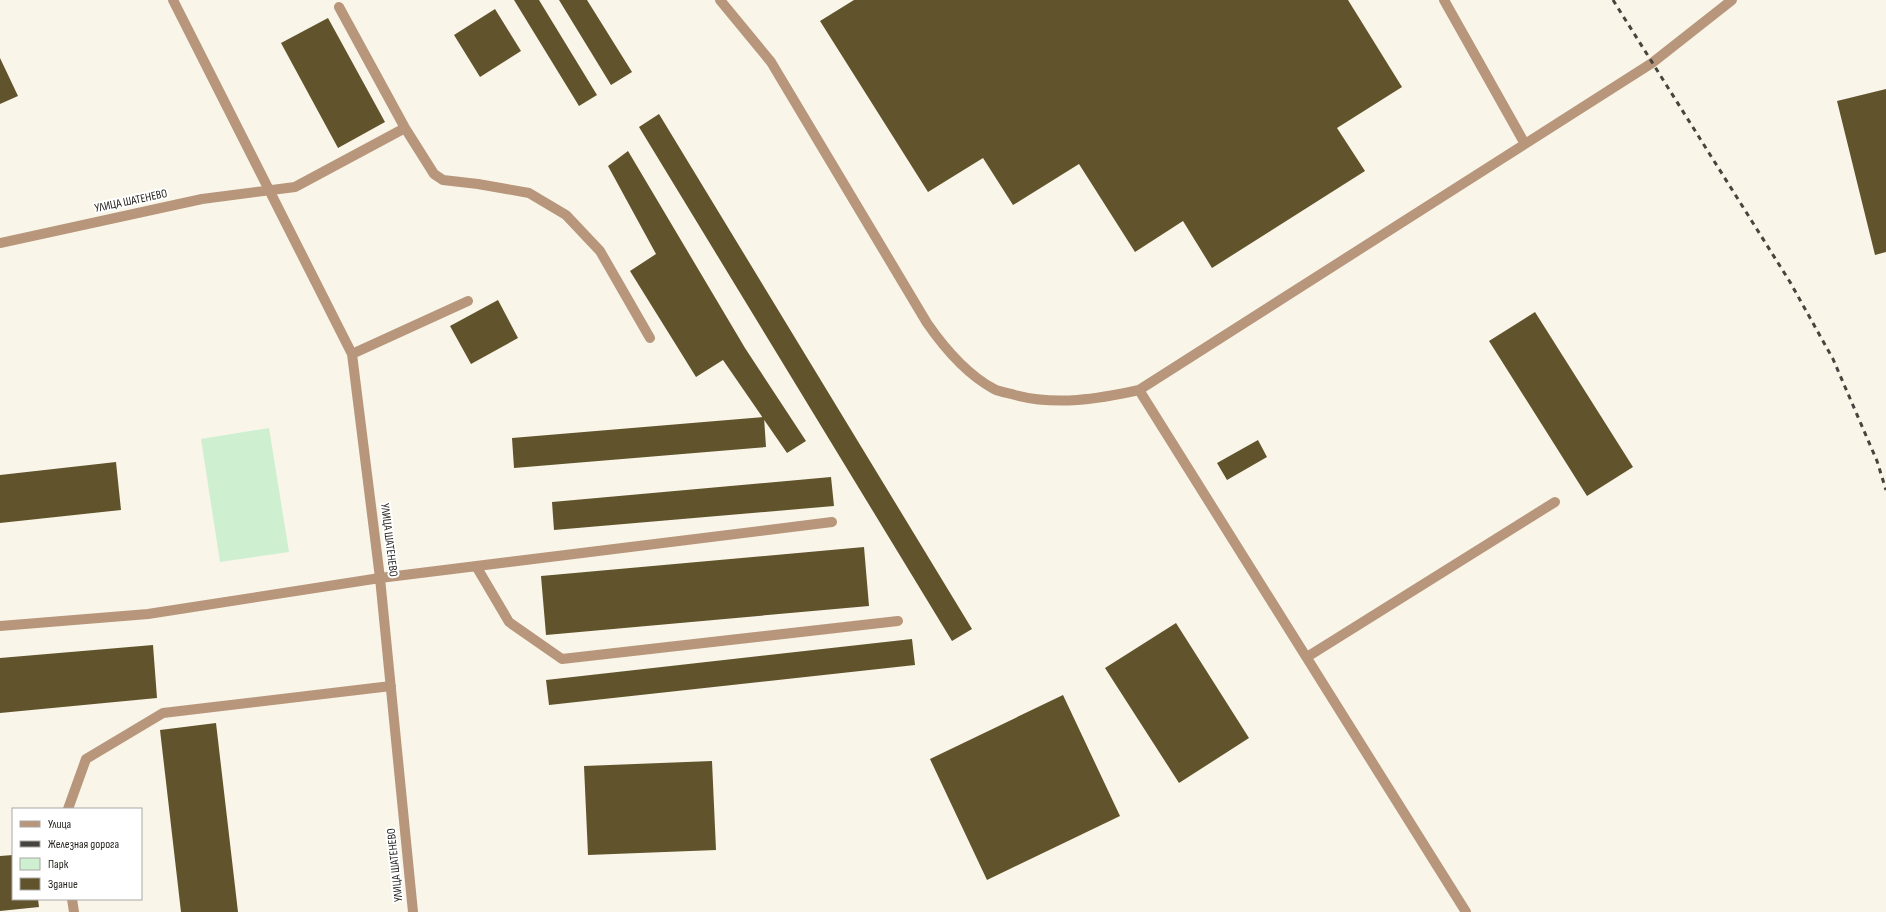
<svg xmlns="http://www.w3.org/2000/svg" width="1886" height="912" viewBox="0 0 1886 912" font-family="'Sofia Sans Condensed',sans-serif">
<style>
.green{fill:#cef0d1}
.building{fill:#61542d}
.lines{fill:none;stroke-linecap:round;stroke-linejoin:round}
.minor{stroke:#b7967c;stroke-width:10}
.rail{stroke:#46443e;stroke-width:3;stroke-dasharray:5 5;stroke-linecap:butt}
.labels{text-anchor:middle;dominant-baseline:central;stroke-width:4;stroke-linejoin:round;paint-order:stroke}
.street-label{font-size:12px;fill:#272520;stroke:#fff}
</style>
<rect width="100%" height="100%" fill="#f9f5e8"/>
<path class="green" d="M269,428L289,552L220,562L201,439Z"/>
<path class="building" d="M514,0H539L597,95L579,106Z
M559,0H587L632,72L611,85Z
M854,0H1348L1402,87L1337,128L1365,171L1212,268L1183,221L1135,252L1079,164L1013,205L983,158L928,192L820,21Z
M495,9L521,51L480,77L454,35Z
M328,18L385,122L338,148L281,43Z
M0,58L18,96L0,104Z
M1886,89V252L1875,255L1837,101Z
M659,114L972,629L952,641L639,127Z
M628,151L745,348L806,441L787,453L723,360L696,377L630,271L656,254L608,166Z
M498,300L518,338L471,364L450,326Z
M1535,312L1633,467L1587,496L1489,341Z
M764,417L766,447L514,468L512,438Z
M1258,440L1267,457L1227,480L1217,463Z
M116,462L121,510L0,523V475Z
M831,477L834,506L554,530L552,502Z
M864,547L869,606L546,635L541,576Z
M1176,623L1249,738L1179,783L1105,668Z
M912,639L915,665L549,705L546,680Z
M153,645L157,698L0,713V658Z
M1063,695L1120,816L987,880L930,759Z
M216,723L238,912H181L160,730Z
M712,761L716,850L588,855L584,766Z
M13,855V899H38L39,907L0,911V856Z"/>
<g class="lines">
<path class="minor" d="M173,0L352,354L380,578L413,912
M720,0L771,62L927,323C945,349 966,374 994,389C1000,392 1008,393 1015,395C1057,406 1098,399 1139,390L1652,63L1732,0
M1444,0L1525,144
M339,7L405,128L434,174L443,180L478,184L529,193L566,215L600,251L650,338
M0,243L202,199L295,187L405,128
M352,354L468,301
M1139,390L1466,912
M476,566L509,622L562,659L898,621
M0,626L148,614L380,578L832,522
M1307,657L1555,502
M68,809L86,759L163,713L391,686
M72,899L74,912"/>
<path class="rail" d="M1613,0L1790,282L1833,359L1877,461L1886,490"/>
</g>
<g class="labels">
<g class="street-label">
<text transform="translate(131 201) rotate(-12)">УЛИЦА ШАТЕНЕВО</text>
<text transform="translate(389 540) rotate(83)">УЛИЦА ШАТЕНЕВО</text>
<text transform="translate(395 865) rotate(-96)">УЛИЦА ШАТЕНЕВО</text>
</g>
</g>
<rect x="12" y="808" width="130" height="92" fill="#ffffff" stroke="#a9a8a6"/>
<rect x="20" y="821" width="20" height="6" fill="#b7967c" stroke="#a9a8a6"/>
<text x="48" y="828" font-size="12" fill="#272520">Улица</text>
<rect x="20" y="841" width="20" height="6" fill="#46443e" stroke="#a9a8a6"/>
<text x="48" y="848" font-size="12" fill="#272520">Железная дорога</text>
<rect x="20" y="858" width="20" height="12" fill="#cef0d1" stroke="#a9a8a6"/>
<text x="48" y="868" font-size="12" fill="#272520">Парк</text>
<rect x="20" y="878" width="20" height="12" fill="#61542d" stroke="#a9a8a6"/>
<text x="48" y="888" font-size="12" fill="#272520">Здание</text>
</svg>
